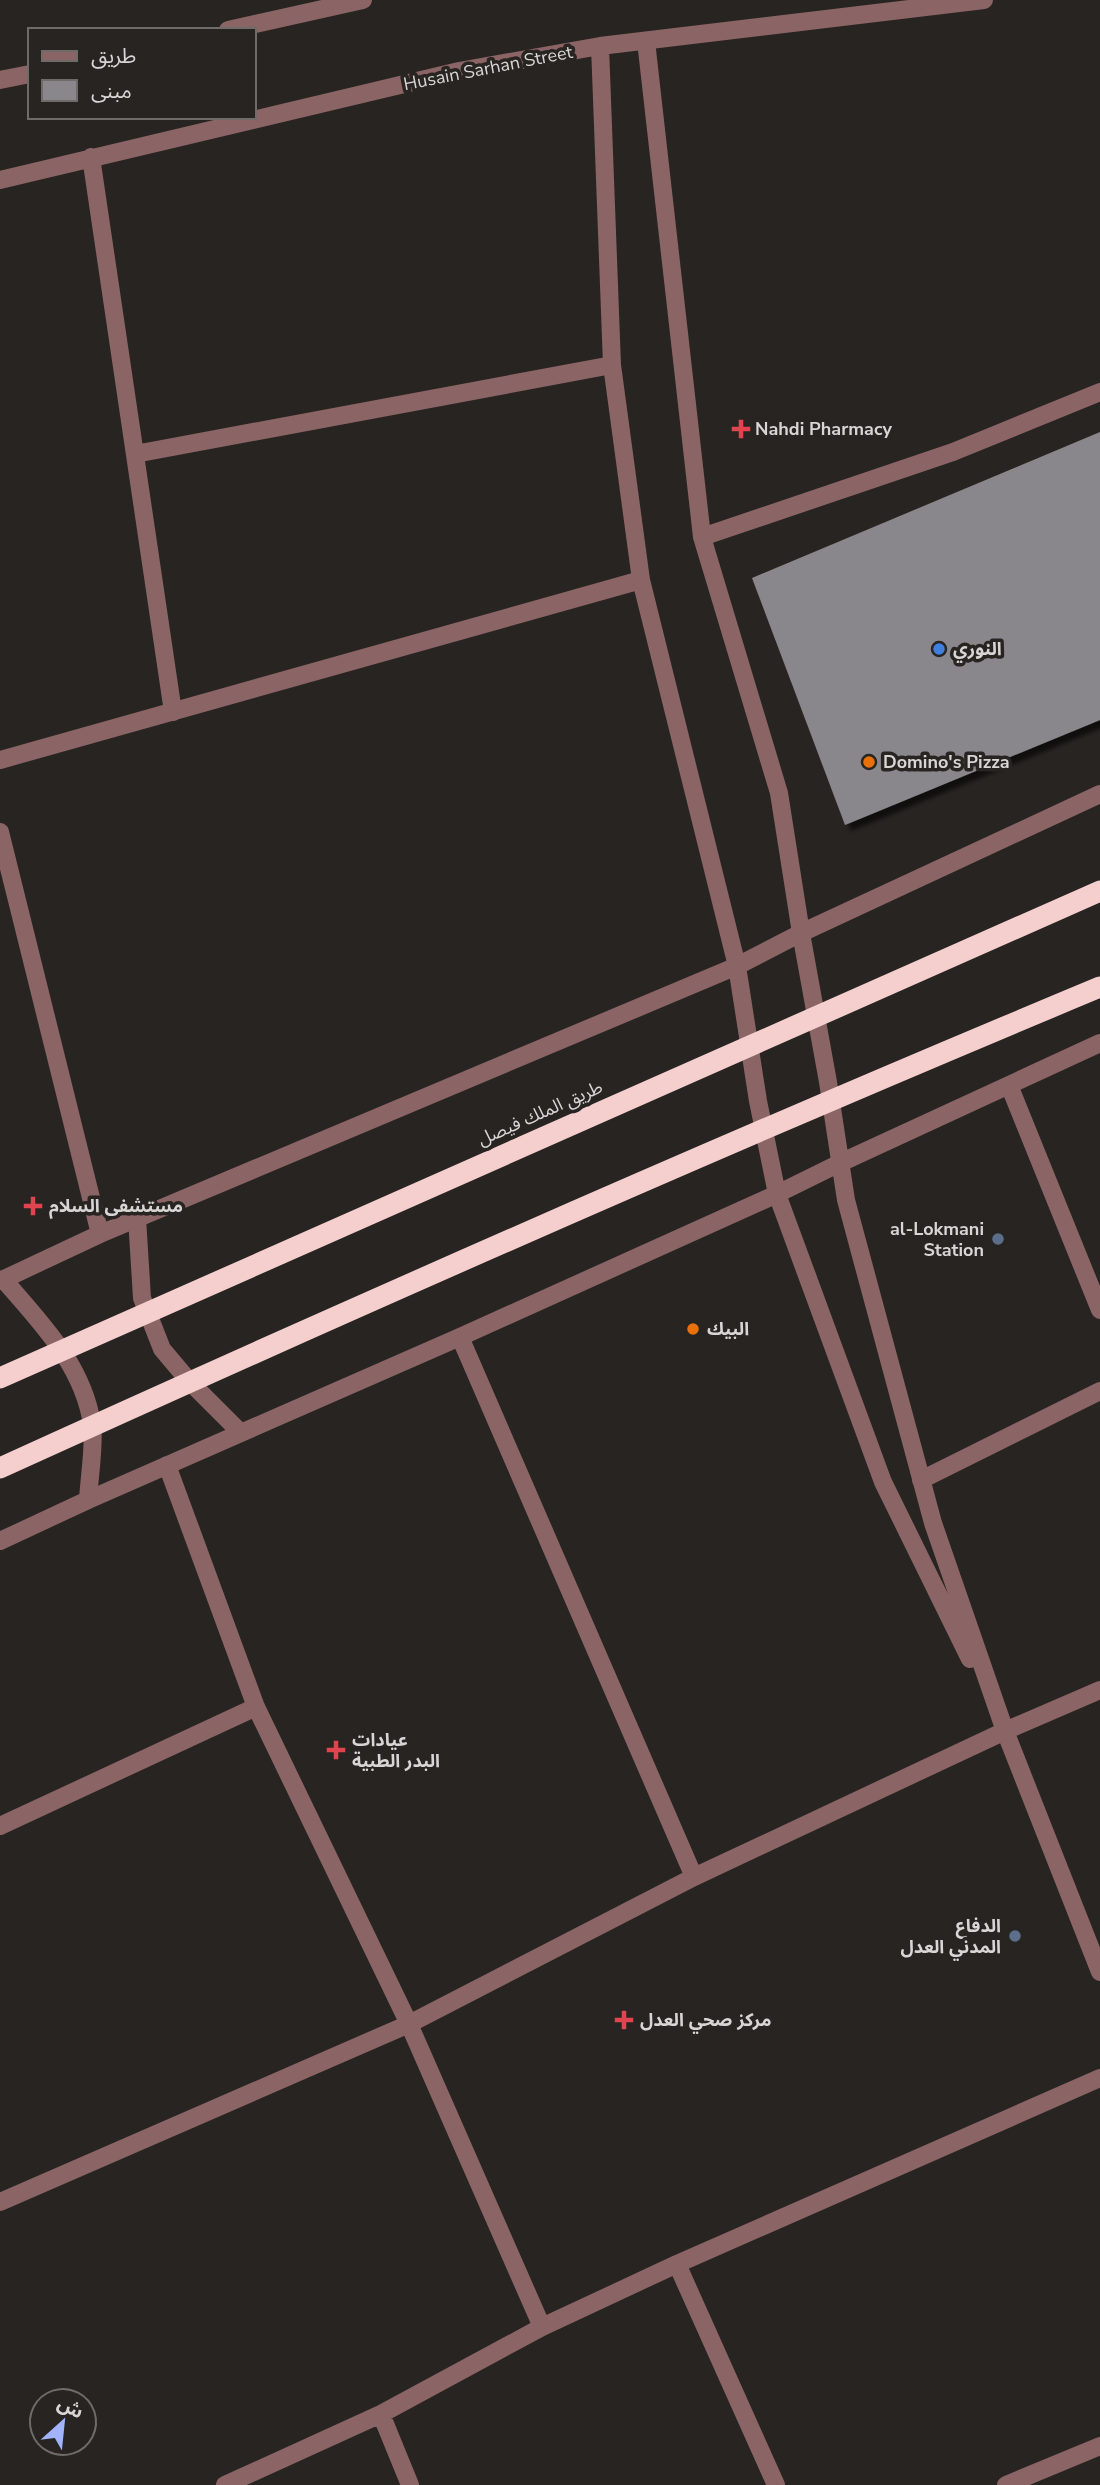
<svg xmlns="http://www.w3.org/2000/svg" width="1100" height="2485" viewBox="0 0 1100 2485" font-family="'Nunito Sans','Noto Sans Arabic',sans-serif">
<style>
.building{fill:#89878c;filter:url(#shadow)}
.lines{fill:none;stroke-linecap:round;stroke-linejoin:round}
.minor{stroke:#8b6465;stroke-width:18}
.highway-bridge{stroke:#f5cece;stroke-width:21}
.health-dot{fill:#e0444e;stroke:#272421;stroke-width:2.5}
.shop-dot{fill:#3f7fe0;stroke:#272421;stroke-width:2.5}
.food-dot{fill:#e8710a;stroke:#272421;stroke-width:2.5}
.service-dot{fill:#5c6f8a;stroke:#272421;stroke-width:2.5}
.labels{text-anchor:middle;dominant-baseline:central;stroke-width:7;stroke-linejoin:round;paint-order:stroke}
.street-label{font-size:18px;fill:#d8d6d4;stroke:#272421}
.poi-label{font-size:18px;font-weight:bold;fill:#d8d6d4;stroke:#272421;text-anchor:start}
</style>
<defs>
<filter id="shadow"><feDropShadow dx="6" dy="6" stdDeviation="2" flood-color="#0009"/></filter>
</defs>
<rect width="100%" height="100%" fill="#272421"/>
<path class="building" d="M1100,432V720L845,825L752,578Z"/>
<g class="lines">
<path class="minor" d="M228,30L363,0
M646,41L702,537L779,793L801,933L828,1082L846,1200L933,1523L1005,1731L1100,1972
M600,46L612,365L641,580L737,966L758,1101L777,1194L883,1482L970,1659
M0,80L30,74
M91,157L173,712
M0,180L459,71L600,46L984,0
M135,454L612,365
M702,537L953,452L1100,392
M0,760L641,580
M0,832L100,1234
M1009,1085L1100,1310
M137,1218L142,1298L162,1349L189,1381L241,1433
M3,1279C41,1323 83,1365 92,1424C95,1444 89,1479 88,1500
M0,1281L100,1234L737,966L801,933L1100,794
M460,1337L694,1877
M167,1465L256,1707L409,2024L542,2327
M921,1480L1100,1391
M0,1541L88,1500L460,1337L777,1194L840,1163L1100,1043
M0,1826L256,1707
M0,2202L409,2024L694,1877L1005,1731L1100,1690
M677,2264L776,2485
M381,2414L410,2485
M225,2485L381,2414L542,2327L677,2264L1100,2078
M1006,2485L1100,2446"/>
<path class="highway-bridge" d="M0,1378L1100,891
M0,1468C365,1302 730,1141 1100,987"/>
</g>
<g class="health-dot">
<path d="M737.5 418.5h7v7h7v7h-7v7h-7v-7h-7v-7h7z"/>
<path d="M29.5 1195.5h7v7h7v7h-7v7h-7v-7h-7v-7h7z"/>
<path d="M332.5 1739.5h7v7h7v7h-7v7h-7v-7h-7v-7h7z"/>
<path d="M620.5 2009.5h7v7h7v7h-7v7h-7v-7h-7v-7h7z"/>
</g>
<circle class="shop-dot" cx="939" cy="649" r="7"/>
<g class="food-dot">
<circle cx="869" cy="762" r="7"/>
<circle cx="693" cy="1329" r="7"/>
</g>
<g class="service-dot">
<circle cx="998" cy="1239" r="7"/>
<circle cx="1015" cy="1936" r="7"/>
</g>
<g class="labels">
<g class="street-label">
<text transform="translate(488 68) rotate(-11)">Husain Sarhan Street</text>
<text transform="translate(540 1113) rotate(-24)">طريق الملك فيصل</text>
</g>
<g class="poi-label">
<text x="755" y="429">Nahdi Pharmacy</text>
<text x="953" y="649">النوري</text>
<text x="883" y="762">Domino's Pizza</text>
<text x="49" y="1206">مستشفى السلام</text>
<text x="984" y="1229" text-anchor="end">al-Lokmani<tspan x="984" dy="21">Station</tspan></text>
<text x="707" y="1329">البيك</text>
<text x="352" y="1740">عيادات<tspan x="352" dy="21">البدر الطبية</tspan></text>
<text x="1001" y="1926" text-anchor="end">الدفاع<tspan x="1001" dy="21">المدني العدل</tspan></text>
<text x="640" y="2020">مركز صحي العدل</text>
</g>
</g>
<rect x="28" y="28" width="228" height="91" fill="#272421" stroke="#6e6b69" stroke-width="2"/>
<rect x="42" y="51" width="35" height="10" fill="#8b6465" stroke="#6e6b69" stroke-width="2"/>
<text x="91" y="63" font-size="21" fill="#d8d6d4">طريق</text>
<rect x="42" y="80" width="35" height="21" fill="#89878c" stroke="#6e6b69" stroke-width="2"/>
<text x="91" y="98" font-size="21" fill="#d8d6d4">مبنى</text>
<g transform="translate(63 2422) rotate(27)"><circle r="33" fill="#272421" stroke="#6e6b69" stroke-width="2"/>
<path d="M0-5L12 26L0 18L-12 26Z" fill="#a1b3fd"/>
<text y="-10" font-size="19" font-weight="bold" text-anchor="middle" fill="#d8d6d4">ش</text>
</g>
</svg>
